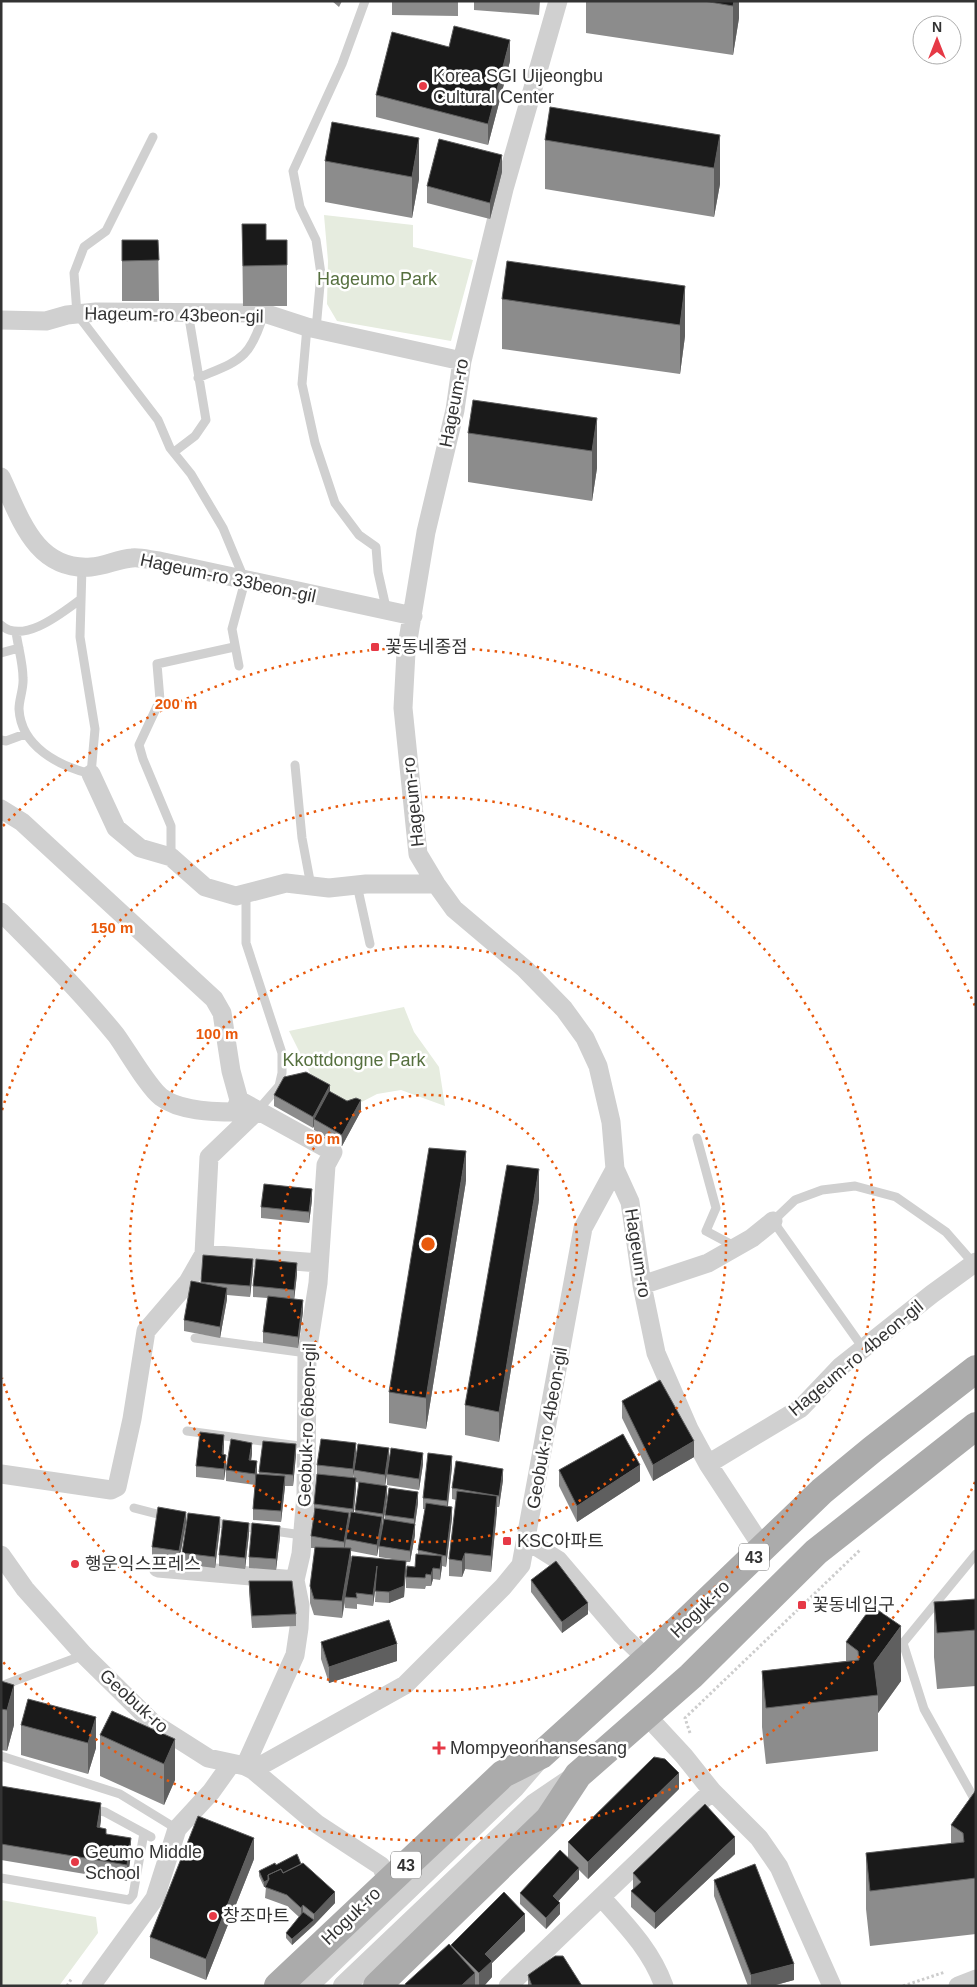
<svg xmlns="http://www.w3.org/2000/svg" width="977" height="1987" viewBox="0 0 977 1987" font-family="Helvetica,'Noto Sans KR',sans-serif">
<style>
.green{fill:#e6ecdf}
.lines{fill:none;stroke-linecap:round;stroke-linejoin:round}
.path{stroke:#cdcdcd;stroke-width:3;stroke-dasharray:2.5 2.5;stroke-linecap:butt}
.service{stroke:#d0d0d0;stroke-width:9}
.minor{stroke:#d0d0d0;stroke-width:19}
.tertiary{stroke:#d0d0d0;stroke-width:22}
.primary{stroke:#ababab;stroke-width:28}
.wall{fill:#8c8c8c;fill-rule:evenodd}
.shaded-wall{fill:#5f5f5f}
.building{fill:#1a1a1a;stroke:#5f5f5f}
.ring{fill:none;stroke:#e8590c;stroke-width:2.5;stroke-dasharray:2.5 5}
.poi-dot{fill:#e63946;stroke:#fff;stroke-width:2}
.labels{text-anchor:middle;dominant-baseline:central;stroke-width:5;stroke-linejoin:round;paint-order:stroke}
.shield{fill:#fff;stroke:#707070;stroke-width:1}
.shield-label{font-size:16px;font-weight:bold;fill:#333}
.poi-label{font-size:18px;fill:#333;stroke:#fff;text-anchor:start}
.park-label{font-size:18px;fill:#56703f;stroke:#fff}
.street-label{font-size:18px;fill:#333;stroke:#fff}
.centre{fill:#e8590c;stroke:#fff;stroke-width:2.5}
.ring-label{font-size:15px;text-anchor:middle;font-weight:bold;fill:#e8590c;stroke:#fff;stroke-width:5;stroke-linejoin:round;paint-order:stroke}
</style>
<rect width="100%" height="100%" fill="#fff"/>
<path class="green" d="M324,215L413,225V247L473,260L451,341L337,321L327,304L328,261Z
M404,1007L414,1032L439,1067L445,1106L401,1090L377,1094L354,1106L332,1097L310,1073L289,1031Z
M1,1900L96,1917L98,1933L59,1986H1Z"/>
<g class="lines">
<path class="path" d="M690,1733L685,1718L860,1550
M67,1986L72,1978
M903,1986L945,1972"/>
<path class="service" d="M153,137L106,231L84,247L74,273L77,314L158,420L170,448L191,474L223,528L245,581L232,629L239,666
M307,327L302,384L315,443L335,503L359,535L376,547L378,572L387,612
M316,329L321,274L316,240L300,207L293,171L342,64L365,1
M198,378C240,360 250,360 264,313
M174,452L195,436L206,420L188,312
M1,625C23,645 62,613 81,599
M16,632C18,647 23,663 23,678C24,688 19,699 19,709C21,747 59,766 91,774L95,729L80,637L82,567
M1,653L19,648
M1,740L6,741L25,734
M295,765L302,838L311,886
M171,857V826L143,759L139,745L160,700L157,664L234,647
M357,885L370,944
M246,893V943L282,1053V1073L279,1086L258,1110
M697,1138L716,1208L706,1231L736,1247
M195,1338L307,1353
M863,1348L773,1221L795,1200L822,1190L855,1186L896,1197L946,1232L974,1264
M187,1431L307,1447
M134,1508L161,1515L302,1535
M976,1554L903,1643L924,1709L976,1802
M1,1686L84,1655
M1,1756L120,1794L177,1829
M91,1809L105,1812L151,1837
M1,1878L129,1900L133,1895L144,1833"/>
<path class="minor" d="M558,1L504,189L462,361L455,410L426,532L406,652L403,708L418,854L436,884L454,909L525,969L564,1009L585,1038L598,1066L611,1122L615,1169L630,1202L642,1285L656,1353L689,1429L708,1464L763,1548
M1,320L46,321L67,315L96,312L264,313L307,327L462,361
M1,477C20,517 35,571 91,567C105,566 118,559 132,558C140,557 150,560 159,561L413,616
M91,774L116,828L140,848L171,857L205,887L236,896L286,883L329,888L366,884H436
M1,809L22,822L214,999L222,1013L231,1071L239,1100L235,1112C213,1112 179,1111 161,1097C148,1087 127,1050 116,1035C80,991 41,952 1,912
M239,1100L333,1152L326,1165L318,1283L307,1353L306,1495L301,1554L295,1580L300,1605L299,1628L295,1655L245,1766
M204,1254L319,1263
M642,1285L708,1263L752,1238L773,1221
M708,1464L801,1408L840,1367L932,1294L976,1262
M1,1474L111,1490L117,1487L132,1419L146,1331L188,1282L204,1254L209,1157L258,1110
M526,1540L558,1560L622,1635L647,1659
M1,1555L25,1589L84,1655L153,1723L208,1758L245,1766L253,1770L317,1824L381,1866L388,1881
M158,1568L295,1580
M646,1715L684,1756L712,1791L759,1838L779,1867L832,1986
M253,1770L405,1685L503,1587L521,1565L583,1228L615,1169
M601,1897C626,1925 651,1950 664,1986
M91,1986L155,1898L177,1829L211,1792L231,1764
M508,1986L712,1791
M958,1986L976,1979"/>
<path class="tertiary" d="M307,1986L514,1787L539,1758
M344,1986L535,1804L575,1777"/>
<path class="primary" d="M278,1986L503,1774L541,1755L647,1659L822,1491L873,1449L976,1369
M377,1986L549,1819L578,1775L691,1676L816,1552L976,1426"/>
</g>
<path class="wall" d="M332,1H342L339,7Z
M392,1H458V16L392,15Z
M474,1H540L539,15L474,10Z
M586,1H739V18L733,55L586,33Z
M449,47L510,61L488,145L376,117V95Z
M332,122L419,179L412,218L325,202V161Z
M720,135V184L714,217L545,189V140Z
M502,172L490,219L427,203V186Z
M242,224L266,240H287V306H243Z
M122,240H158L159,301H122Z
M685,286V336L680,374L502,349V299Z
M597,418V468L592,501L468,482V433Z
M330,1092L361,1111L342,1146L314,1130V1126L313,1128L274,1106V1095Z
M466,1181L426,1429L389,1423V1392Z
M312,1200L309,1223L261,1218V1207Z
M539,1200L499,1442L465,1435V1405Z
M203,1255L253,1270L250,1297L227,1295V1299L220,1338L184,1331V1320L201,1283Z
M297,1274L294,1299L303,1312L298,1348L263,1343V1332L267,1298L253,1297V1286Z
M622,1401L694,1457L653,1481L622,1418Z
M263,1441L296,1455L293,1486H285L281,1522L253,1520V1509L255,1485L226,1481V1470L252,1454L251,1461L257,1474H259Z
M224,1446V1455L226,1466L224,1480L196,1477V1466Z
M356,1454L353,1478H354V1470L389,1458L423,1464L419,1490L387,1485V1476L385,1486L387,1497L384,1519H385V1515L418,1503L415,1524V1535L410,1562H406L404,1597L389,1603L375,1602L376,1583L373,1606L357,1604V1609L345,1608V1603L342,1618L314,1615L310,1603V1586L315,1548H311V1536L314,1515V1504L317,1474V1465ZM356,1482L362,1483L355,1512H354ZM379,1545V1557L392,1559L351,1564V1551L377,1556Z
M452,1467L448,1506L452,1518L446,1567L442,1566L440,1580L433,1579L431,1586H426L425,1589L406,1588V1577L415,1567L418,1554V1550L425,1509H423V1498Z
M559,1470L640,1481L577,1522L559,1486Z
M503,1480L499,1507H497L491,1572L465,1569L462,1577L449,1576V1559L456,1500L452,1499V1488Z
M186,1523L179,1562L152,1558V1547Z
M220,1528L215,1568L182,1564V1553Z
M249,1534L245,1569L219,1566V1555Z
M280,1537L276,1570L249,1568V1557Z
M531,1580L588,1614L562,1633L531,1592Z
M249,1581L296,1614V1626L252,1628L249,1593Z
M976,1599V1686L937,1689L934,1657V1602Z
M321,1642L397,1661L329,1683L321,1659Z
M846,1642L901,1681L878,1713V1751L766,1764L762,1727V1671L846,1661Z
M1,1681L14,1725L7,1751L1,1750Z
M96,1717V1748L88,1774L21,1755V1725Z
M100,1735L175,1739V1780L164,1805L100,1776Z
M1,1786L101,1820L100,1828L131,1855L127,1881L1,1860Z
M679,1789L588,1879L579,1870V1879L558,1901L560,1914L546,1929L520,1904V1893L568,1857V1842Z
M976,1790V1934L870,1946L866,1909V1853L951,1844V1825Z
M735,1854L655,1929L631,1907V1891L633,1889V1873Z
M254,1859L206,1980L150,1958V1937Z
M301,1864L335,1903L314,1925L292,1945L286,1938V1933L299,1917L287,1906L265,1898L266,1887H264L259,1876V1871L276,1865Z
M714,1880L794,1980L772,1986H748L714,1896Z
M525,1931L492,1963V1977L484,1986H405V1984L451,1947V1945Z
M528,1975L582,1986H528Z"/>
<path class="shaded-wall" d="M734,1H739V18L733,55V6Z
M510,40V61L488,145V124Z
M720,135V184L714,217V168Z
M419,138V179L412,218V177Z
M502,155V172L490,219V203Z
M685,286V336L680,374V325Z
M597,418V468L592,501V451Z
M330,1085V1096L314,1119V1126L313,1128V1117Z
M361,1100V1111L342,1146V1135Z
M466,1151V1181L426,1429V1398Z
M539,1169V1200L499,1442V1412Z
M312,1189V1200L309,1223V1212Z
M253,1259V1270L250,1297V1286Z
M297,1263V1274L294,1301V1290Z
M227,1288V1299L220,1338V1327Z
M303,1300V1312L298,1348V1337Z
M224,1435V1446L222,1466V1454Z
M694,1441V1457L653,1481V1465Z
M252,1443V1454L249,1472V1460Z
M356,1443V1454L353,1480V1469Z
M296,1444V1455L293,1486V1475Z
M389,1448V1459L385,1486V1475Z
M423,1453V1464L419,1490V1479Z
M226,1455V1466L224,1480V1469Z
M452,1456V1467L447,1512V1501Z
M257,1461V1473L255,1485V1474Z
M640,1465V1481L577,1522V1506Z
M503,1469V1480L499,1507V1496Z
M285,1476V1487L281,1522V1511Z
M356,1478V1489L353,1520V1509Z
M387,1486V1497L383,1525V1514Z
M418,1492V1503L415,1524V1535L410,1562V1551L414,1528V1519Z
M497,1496V1512L491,1572V1556Z
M452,1507V1518L446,1567V1556Z
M186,1512V1523L179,1562V1551Z
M349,1513V1524L346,1539L344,1553V1542Z
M220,1517V1528L215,1568V1557Z
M382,1517V1528L377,1556V1545Z
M249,1523V1534L245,1569V1558Z
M280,1526V1537L276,1570V1559Z
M351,1548V1564L345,1597L342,1618V1601Z
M465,1553V1569L462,1577V1561Z
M442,1556V1567L440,1580V1569Z
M406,1561V1572L404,1597L389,1603V1592Z
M377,1566V1577L373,1606V1595Z
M433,1568V1579L431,1586V1575Z
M588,1603V1614L562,1633V1622Z
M901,1626V1681L878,1713V1695L874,1663Z
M397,1644V1661L329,1683V1667Z
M14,1685V1725L7,1751V1710Z
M96,1717V1748L88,1774V1743Z
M175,1739V1780L164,1805V1764Z
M679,1773V1789L588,1879V1862Z
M101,1803V1820L97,1844V1827Z
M735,1837V1854L655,1929V1913Z
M131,1838V1855L127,1881V1865Z
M254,1838V1859L206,1980V1959Z
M579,1868V1879L553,1907V1896Z
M268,1880V1886L264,1887V1882Z
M335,1892V1903L314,1925V1914Z
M560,1903V1914L546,1929V1918Z
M303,1905V1917L301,1919V1908Z
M525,1914V1931L492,1963V1977L484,1986H479V1973L485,1954Z
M314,1920V1925L292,1945V1939Z
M794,1964V1980L772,1986H751V1975Z
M475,1973V1986H461Z"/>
<path class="building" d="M704,1H734L733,6Z
M454,26L510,40L488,124L376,95L392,32L449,47Z
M550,107L720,135L714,168L545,140Z
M332,122L419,138L412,177L325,161Z
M439,139L502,155L490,203L427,186Z
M242,224H266V240H287V265L243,266Z
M122,240H158L159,260L122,261Z
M507,261L685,286L680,325L502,299Z
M473,400L597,418L592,451L468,433Z
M306,1072L330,1085L313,1117L274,1095L284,1077Z
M329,1091L347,1101L356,1098L361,1100L342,1135L314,1119Z
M429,1148L466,1151L426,1398L389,1392Z
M507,1165L539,1169L499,1412L465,1405Z
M264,1184L312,1189L309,1212L261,1207Z
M203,1255L253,1259L250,1286L201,1282Z
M256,1259L297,1263L294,1290L253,1286Z
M191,1281L227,1288L220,1327L184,1320Z
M268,1296L303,1300L298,1337L263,1332Z
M660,1380L694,1441L653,1465L622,1401Z
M200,1432L224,1435L222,1454L226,1455L224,1469L196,1466Z
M623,1434L640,1465L577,1506L559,1470Z
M231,1439L252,1443L249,1460L257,1461L255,1474L226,1470Z
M321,1439L356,1443L353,1469L317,1465Z
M263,1441L296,1444L293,1475L259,1472Z
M358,1444L389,1448L385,1475L354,1470Z
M391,1448L423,1453L419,1479L387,1474Z
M428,1453L452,1456L447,1501L423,1498Z
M456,1461L503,1469L499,1496L452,1488Z
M256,1474L285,1476L281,1511L253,1509Z
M317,1474L356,1478L353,1509L314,1504Z
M359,1482L387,1486L383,1514L355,1510Z
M389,1488L418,1492L414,1519L385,1515Z
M457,1491L497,1496L491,1556L465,1553L462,1561L449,1559Z
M426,1503L452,1507L446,1556L418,1550Z
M158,1507L186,1512L179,1551L152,1547Z
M315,1508L349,1513L344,1542L311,1536Z
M351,1512L382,1517L377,1545L346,1539Z
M188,1513L220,1517L215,1557L182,1553Z
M384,1519L415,1524L410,1551L379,1546Z
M223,1520L249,1523L245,1558L219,1555Z
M252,1523L280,1526L276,1559L249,1557Z
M315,1547L351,1548L342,1601L314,1599L310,1586Z
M416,1554L442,1556L440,1569L433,1568L431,1575L426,1574L425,1578L406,1577L407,1566L415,1567Z
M352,1556L406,1561L404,1586L389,1592L375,1591L377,1566L373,1595L356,1593L357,1598L345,1597Z
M556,1561L588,1603L562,1622L531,1580Z
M249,1581H292L296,1614L252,1616Z
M976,1599V1630L937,1633L934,1602Z
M872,1606L901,1626L874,1663L878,1695L766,1708L762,1671L859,1660L858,1651L846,1642Z
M389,1620L397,1644L329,1667L321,1642Z
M1,1681L14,1685L7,1710L1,1709Z
M28,1699L96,1717L88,1743L21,1725Z
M112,1711L175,1739L164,1764L100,1735Z
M654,1757L665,1759L679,1773L588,1862L568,1842Z
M1,1786L101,1803L97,1827L106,1829V1834L131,1838L127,1865L1,1844Z
M976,1790V1878L870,1891L866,1853L964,1842L963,1833L951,1825Z
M705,1804L735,1837L655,1913L631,1891L641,1882L633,1873Z
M198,1816L254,1838L206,1959L150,1937Z
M560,1850L579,1868L553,1896L560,1903L546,1918L520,1893Z
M297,1854L301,1864L283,1873L281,1869L268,1875V1880L264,1882L259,1871L275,1863L276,1865Z
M303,1863L335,1892L314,1914L303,1905L301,1908L287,1895L265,1887L269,1879L268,1875L281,1869L283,1873Z
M755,1864L794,1964L751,1975L714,1880Z
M504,1892L525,1914L485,1954L492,1961L479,1973L451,1945Z
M303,1912L314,1920L292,1939L286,1933Z
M449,1944L475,1973L461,1986H406L405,1984Z
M555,1956H563L582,1986H532L528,1975Z"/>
<g class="ring">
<circle cx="428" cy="1244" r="149"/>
<circle cx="428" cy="1244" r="298"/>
<path d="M2 1110A447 447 0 1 1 2 1378"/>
<path d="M975 1482A596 596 0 0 1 3 1662M3 826A596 596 0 0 1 975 1006"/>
</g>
<g class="poi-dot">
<circle cx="423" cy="86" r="5"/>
<rect x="370" y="642" width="10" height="10" rx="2.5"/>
<rect x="502" y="1536" width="10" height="10" rx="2.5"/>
<circle cx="75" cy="1564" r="5"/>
<rect x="797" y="1600" width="10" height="10" rx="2.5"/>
<path d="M436.5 1740.5h5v5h5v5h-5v5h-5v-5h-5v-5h5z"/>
<circle cx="75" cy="1862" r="5"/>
<circle cx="213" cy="1916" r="5"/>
</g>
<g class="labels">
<g class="shield">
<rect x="739" y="1543.5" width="30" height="27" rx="4"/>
<rect x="391" y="1851.5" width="30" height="27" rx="4"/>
</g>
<g class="shield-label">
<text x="754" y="1557">43</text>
<text x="406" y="1865">43</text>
</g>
<g class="poi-label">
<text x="433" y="76">Korea SGI Uijeongbu<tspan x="433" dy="21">Cultural Center</tspan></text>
<text x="385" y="647">꽃동네종점</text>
<text x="517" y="1541">KSC아파트</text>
<text x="85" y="1564">행운익스프레스</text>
<text x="812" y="1605">꽃동네입구</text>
<text x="450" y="1748">Mompyeonhansesang</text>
<text x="85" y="1852">Geumo Middle<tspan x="85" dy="21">School</tspan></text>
<text x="223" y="1916">창조마트</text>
</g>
<g class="park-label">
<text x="377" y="279">Hageumo Park</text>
<text x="354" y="1060">Kkottdongne Park</text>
</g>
<g class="street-label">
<text transform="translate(174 315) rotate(1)">Hageum-ro 43beon-gil</text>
<text transform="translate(454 403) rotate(-79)">Hageum-ro</text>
<text transform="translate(228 578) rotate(12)">Hageum-ro 33beon-gil</text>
<text transform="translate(413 802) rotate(-96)">Hageum-ro</text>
<text transform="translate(638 1253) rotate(81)">Hageum-ro</text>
<text transform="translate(856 1358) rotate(-40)">Hageum-ro 4beon-gil</text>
<text transform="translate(307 1425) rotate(-88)">Geobuk-ro 6beon-gil</text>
<text transform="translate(547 1428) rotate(-80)">Geobuk-ro 4beon-gil</text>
<text transform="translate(700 1609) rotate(-44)">Hoguk-ro</text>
<text transform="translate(134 1701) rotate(42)">Geobuk-ro</text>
<text transform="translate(351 1916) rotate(-44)">Hoguk-ro</text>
</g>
</g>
<circle cx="428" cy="1244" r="8" class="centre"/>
<g class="ring-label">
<text x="176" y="709">200 m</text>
<text x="112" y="933">150 m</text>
<text x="217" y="1039">100 m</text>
<text x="323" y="1144">50 m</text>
</g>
<rect width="977" height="1987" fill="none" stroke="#333333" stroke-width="5"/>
<g transform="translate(937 40)"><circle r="24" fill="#ffffff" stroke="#adadad"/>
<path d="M0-4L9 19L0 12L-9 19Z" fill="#e63946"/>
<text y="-8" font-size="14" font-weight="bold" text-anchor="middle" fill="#333333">N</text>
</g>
</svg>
